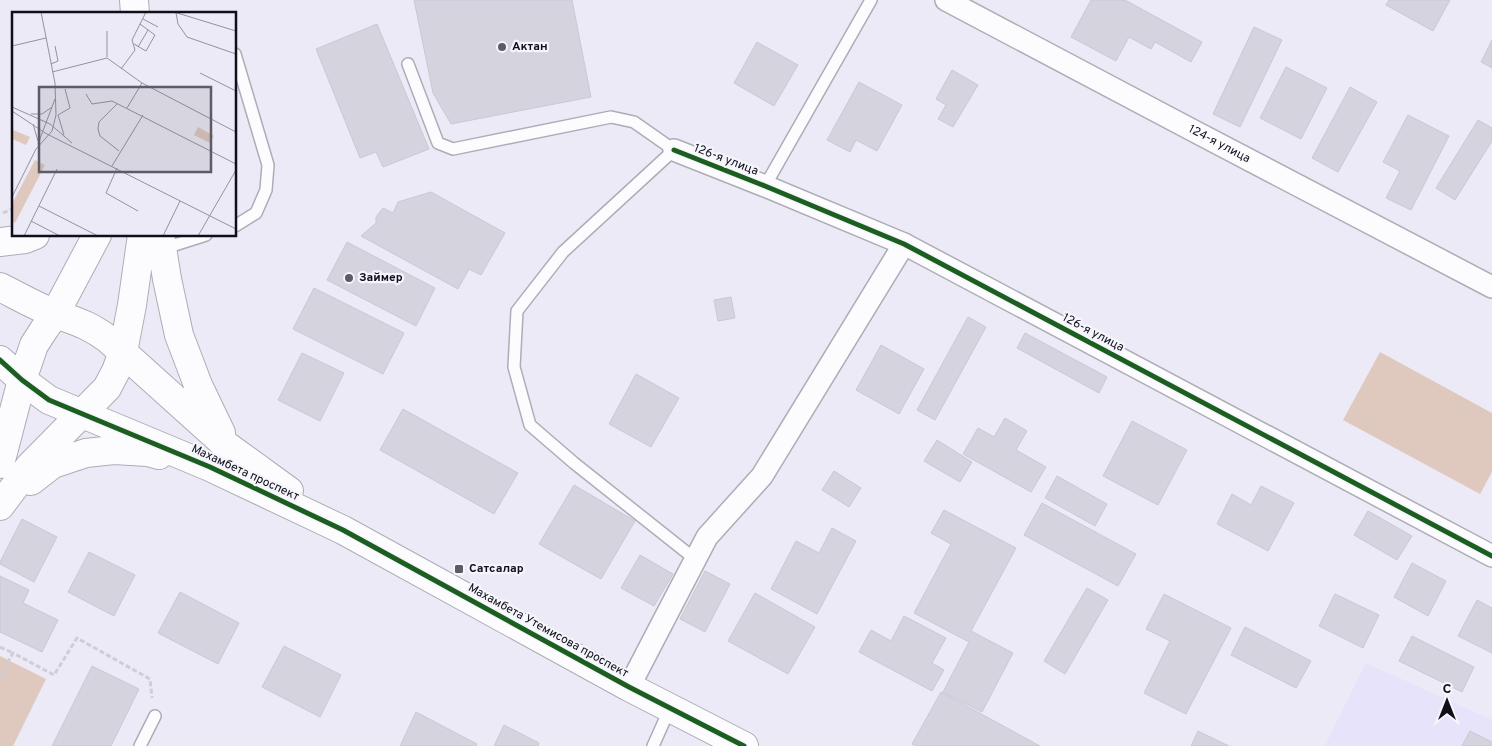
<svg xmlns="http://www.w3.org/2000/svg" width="1492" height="746" viewBox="0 0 1492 746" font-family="Overpass,sans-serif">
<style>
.built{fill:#e6e3fa}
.green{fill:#dfc9bf}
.building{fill:#d4d3de;stroke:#c9c8d3}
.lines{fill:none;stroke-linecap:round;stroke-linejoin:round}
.lane-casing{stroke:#adacb7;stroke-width:14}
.street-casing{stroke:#adacb7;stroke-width:24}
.secondary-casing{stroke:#adacb7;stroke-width:30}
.path{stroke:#cfced2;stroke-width:3;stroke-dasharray:5 2.5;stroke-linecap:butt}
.lane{stroke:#fcfcfe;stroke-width:11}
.street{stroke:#fcfcfe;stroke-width:21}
.secondary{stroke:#fcfcfe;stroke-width:28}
.cycleway-casing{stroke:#f5f5fc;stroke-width:8}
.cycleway{stroke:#1b5e20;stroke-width:5}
.poi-dot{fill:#5d5b66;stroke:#f5f5fc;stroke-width:2}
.labels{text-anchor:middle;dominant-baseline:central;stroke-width:4.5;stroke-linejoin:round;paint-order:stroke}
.poi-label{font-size:12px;font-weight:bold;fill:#100e19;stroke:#f5f5fc;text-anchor:start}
.street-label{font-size:12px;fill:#100e19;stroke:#f5f5fc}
.inset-road{fill:none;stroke:#94929e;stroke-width:1}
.view{fill:#5d5b66;fill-opacity:0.15;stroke:#5d5b66;stroke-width:2.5}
.inset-edge{fill:none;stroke:#100e19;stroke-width:2.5}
</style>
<rect width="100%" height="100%" fill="#eceaf6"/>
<path class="built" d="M1366,663L1492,720V746H1325Z"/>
<path class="green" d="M1380,352L1492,413V472L1480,494L1343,420Z
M0,656L46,679L13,746H0Z"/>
<path class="building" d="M414,0H572L591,97L451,124L433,93Z
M1091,0H1125L1202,42L1191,62L1155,42L1151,49L1129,37L1116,61L1071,37Z
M1389,0H1450L1433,31L1386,5Z
M377,24L429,149L383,167L376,152L360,158L316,49Z
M1254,27L1282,40L1240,127L1213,114Z
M1492,40V68L1481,62Z
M757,42L798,65L774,106L734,83Z
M1286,67L1327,88L1301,139L1260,118Z
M952,70L978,85L953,127L938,119L946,105L936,99Z
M859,82L902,105L877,151L856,140L850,152L827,140Z
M1350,87L1377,102L1338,172L1312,158Z
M1408,115L1449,136L1411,210L1386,198L1400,171L1383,162Z
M1478,120L1492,128V141L1455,200L1436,188Z
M431,192L505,233L481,275L469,269L458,289L361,236L376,223V217L383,208L393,213L398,202Z
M347,242L435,288L416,326L327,280Z
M314,288L404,333L383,374L293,329Z
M731,297L735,318L718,321L714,300Z
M968,317L986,327L935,420L917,410Z
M1025,333L1107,377L1099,393L1017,348Z
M881,345L924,369L899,414L856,390Z
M302,353L344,373L320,421L278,400Z
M636,374L679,398L651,447L609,424Z
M403,409L518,473L494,514L380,450Z
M1005,418L1027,431L1016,450L1046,467L1031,492L963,454L978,428L994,437Z
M1132,421L1187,450L1158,505L1103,476Z
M937,440L972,462L960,482L924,461Z
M834,471L861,488L849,507L822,490Z
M1057,476L1107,504L1095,526L1045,498Z
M574,485L635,521L601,579L539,544Z
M1261,486L1294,503L1268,551L1217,524L1232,494L1251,505Z
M1042,503L1136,554L1118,586L1024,535Z
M944,510L1016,548L971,631L1013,653L982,712L943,692L969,642L914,613L951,544L931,533Z
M1368,511L1412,536L1397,560L1354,535Z
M22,519L57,537L34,582L0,564V562Z
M832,528L856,541L817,614L771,589L796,541L819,553Z
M89,552L135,575L114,616L68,592Z
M640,555L673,574L654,606L621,588Z
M1412,563L1446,581L1428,616L1394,597Z
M705,571L730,584L705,632L680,619Z
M0,576L29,590L23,603L58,620L42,652L0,632Z
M1087,588L1108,600L1065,674L1044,661Z
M180,592L239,623L218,664L158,633Z
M755,593L815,627L788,674L728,641Z
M1164,594L1231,628L1186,714L1144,693L1170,641L1146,629Z
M1335,594L1379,615L1363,648L1319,626Z
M1477,600L1492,608V653L1458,636Z
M904,616L946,638L932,663L944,670L932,691L859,652L871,630L891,641Z
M1245,627L1311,661L1296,688L1231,655Z
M1412,636L1474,667L1462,692L1399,661Z
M284,646L341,675L320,717L262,687Z
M92,666L139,689L111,746H52Z
M941,692L1040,746H916L912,744Z
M416,712L477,744L476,746H400Z
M504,725L539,743L538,746H494Z
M1198,731L1229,746H1191Z
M1470,731L1492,742V746H1462Z"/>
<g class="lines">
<defs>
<path id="lane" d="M235,54L268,165L266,190L256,213L235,226
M408,64L438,143L453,149L611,117L634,122L674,150L563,252L517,311L514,367L530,425L574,463L695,559
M765,186L871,0
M162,249L206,235
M140,746L155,716
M653,746L670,708"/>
<g id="street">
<path id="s1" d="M946,0L1192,130L1492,287"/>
<path d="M674,150L765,186L904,244L1492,556"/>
<path d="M629,687L707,537L762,476L904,244"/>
</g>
<path id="secondary" d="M134,0L135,14
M160,235L167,279L179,335L198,385L221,433
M0,242L25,239L35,235
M0,287C18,296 37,307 56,314C78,322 89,325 108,339L227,446L289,491
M0,360L22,380L49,400L210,467L343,530L629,687L744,746
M0,464L22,380L34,345L45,328L55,314L97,235
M31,481L53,464L86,453L114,450L148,452L159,455
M0,506L30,466L107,388L116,371L123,352L132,305L142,235"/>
</defs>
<use href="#lane" class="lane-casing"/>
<use href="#street" class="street-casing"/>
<use href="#secondary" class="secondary-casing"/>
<path class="path" d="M3,213L14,208
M0,647L13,653
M0,676L13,653L54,675L77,638L150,679L152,698"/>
<use href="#lane" class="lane"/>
<use href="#street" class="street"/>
<use href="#secondary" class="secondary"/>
<defs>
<path id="cycleway" d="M674,150L765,186L904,244L1492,556
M0,360L22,380L49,400L210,467L343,530L629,687L744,746"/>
</defs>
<use href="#cycleway" class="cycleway-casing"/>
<use href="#cycleway" class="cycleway"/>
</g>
<g class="poi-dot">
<circle cx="502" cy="47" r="5"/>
<circle cx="349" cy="278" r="5"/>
<rect x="454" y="564" width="10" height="10" rx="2.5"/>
</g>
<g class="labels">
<g class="poi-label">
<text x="512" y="47">Актан</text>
<text x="359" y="278">Займер</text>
<text x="469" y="569">Сатсалар</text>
</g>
<g class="street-label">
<text stroke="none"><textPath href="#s1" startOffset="309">124-я улица</textPath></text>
<text transform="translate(726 160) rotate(21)">126-я улица</text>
<text transform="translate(1093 333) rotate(28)">126-я улица</text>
<text transform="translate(245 473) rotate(25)">Махамбета проспект</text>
<text transform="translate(548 631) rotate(29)">Махамбета Утемисова проспект</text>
</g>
</g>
<g transform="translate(12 12)">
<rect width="224" height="224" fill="#eceaf6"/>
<path d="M186,115L202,124L198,131L182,123ZM1,118L18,125L14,133L0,127ZM23,148L33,153L3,211L0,209V192Z" fill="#dfc9bf"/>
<path class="inset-road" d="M162,0L224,19M164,1L166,12L175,25L224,42M131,7L146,15M122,32L134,39L143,23L128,12M0,34L34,26M126,35L136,18M95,45V19M39,52L46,49L43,34M109,57L123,38L120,28L134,0M40,60L95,46L130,71L224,120M188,61L224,79M74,82L80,92L100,89L224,152M105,92L87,110L86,117L88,124L107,139M0,95L38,112L60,131M115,96L130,71M0,99L33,121L224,217M19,102H30L40,95M46,103L58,96L53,77M46,103L52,123M21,112L26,129M26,132L43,87M100,154L131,103M105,156L94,181L126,199M0,185L24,137L40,119L44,103L43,71L29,0M27,194L86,224M19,209L48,224M12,224L45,157M151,224L168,189M186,224L224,158"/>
<path class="view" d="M27,75H199V160H27Z"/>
<rect width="224" height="224" class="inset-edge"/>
</g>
<g transform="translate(1447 701)" stroke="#f5f5fc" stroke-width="4" paint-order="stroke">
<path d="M0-4L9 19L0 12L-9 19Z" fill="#100e19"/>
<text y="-8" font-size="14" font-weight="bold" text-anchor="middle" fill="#100e19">С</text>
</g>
</svg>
